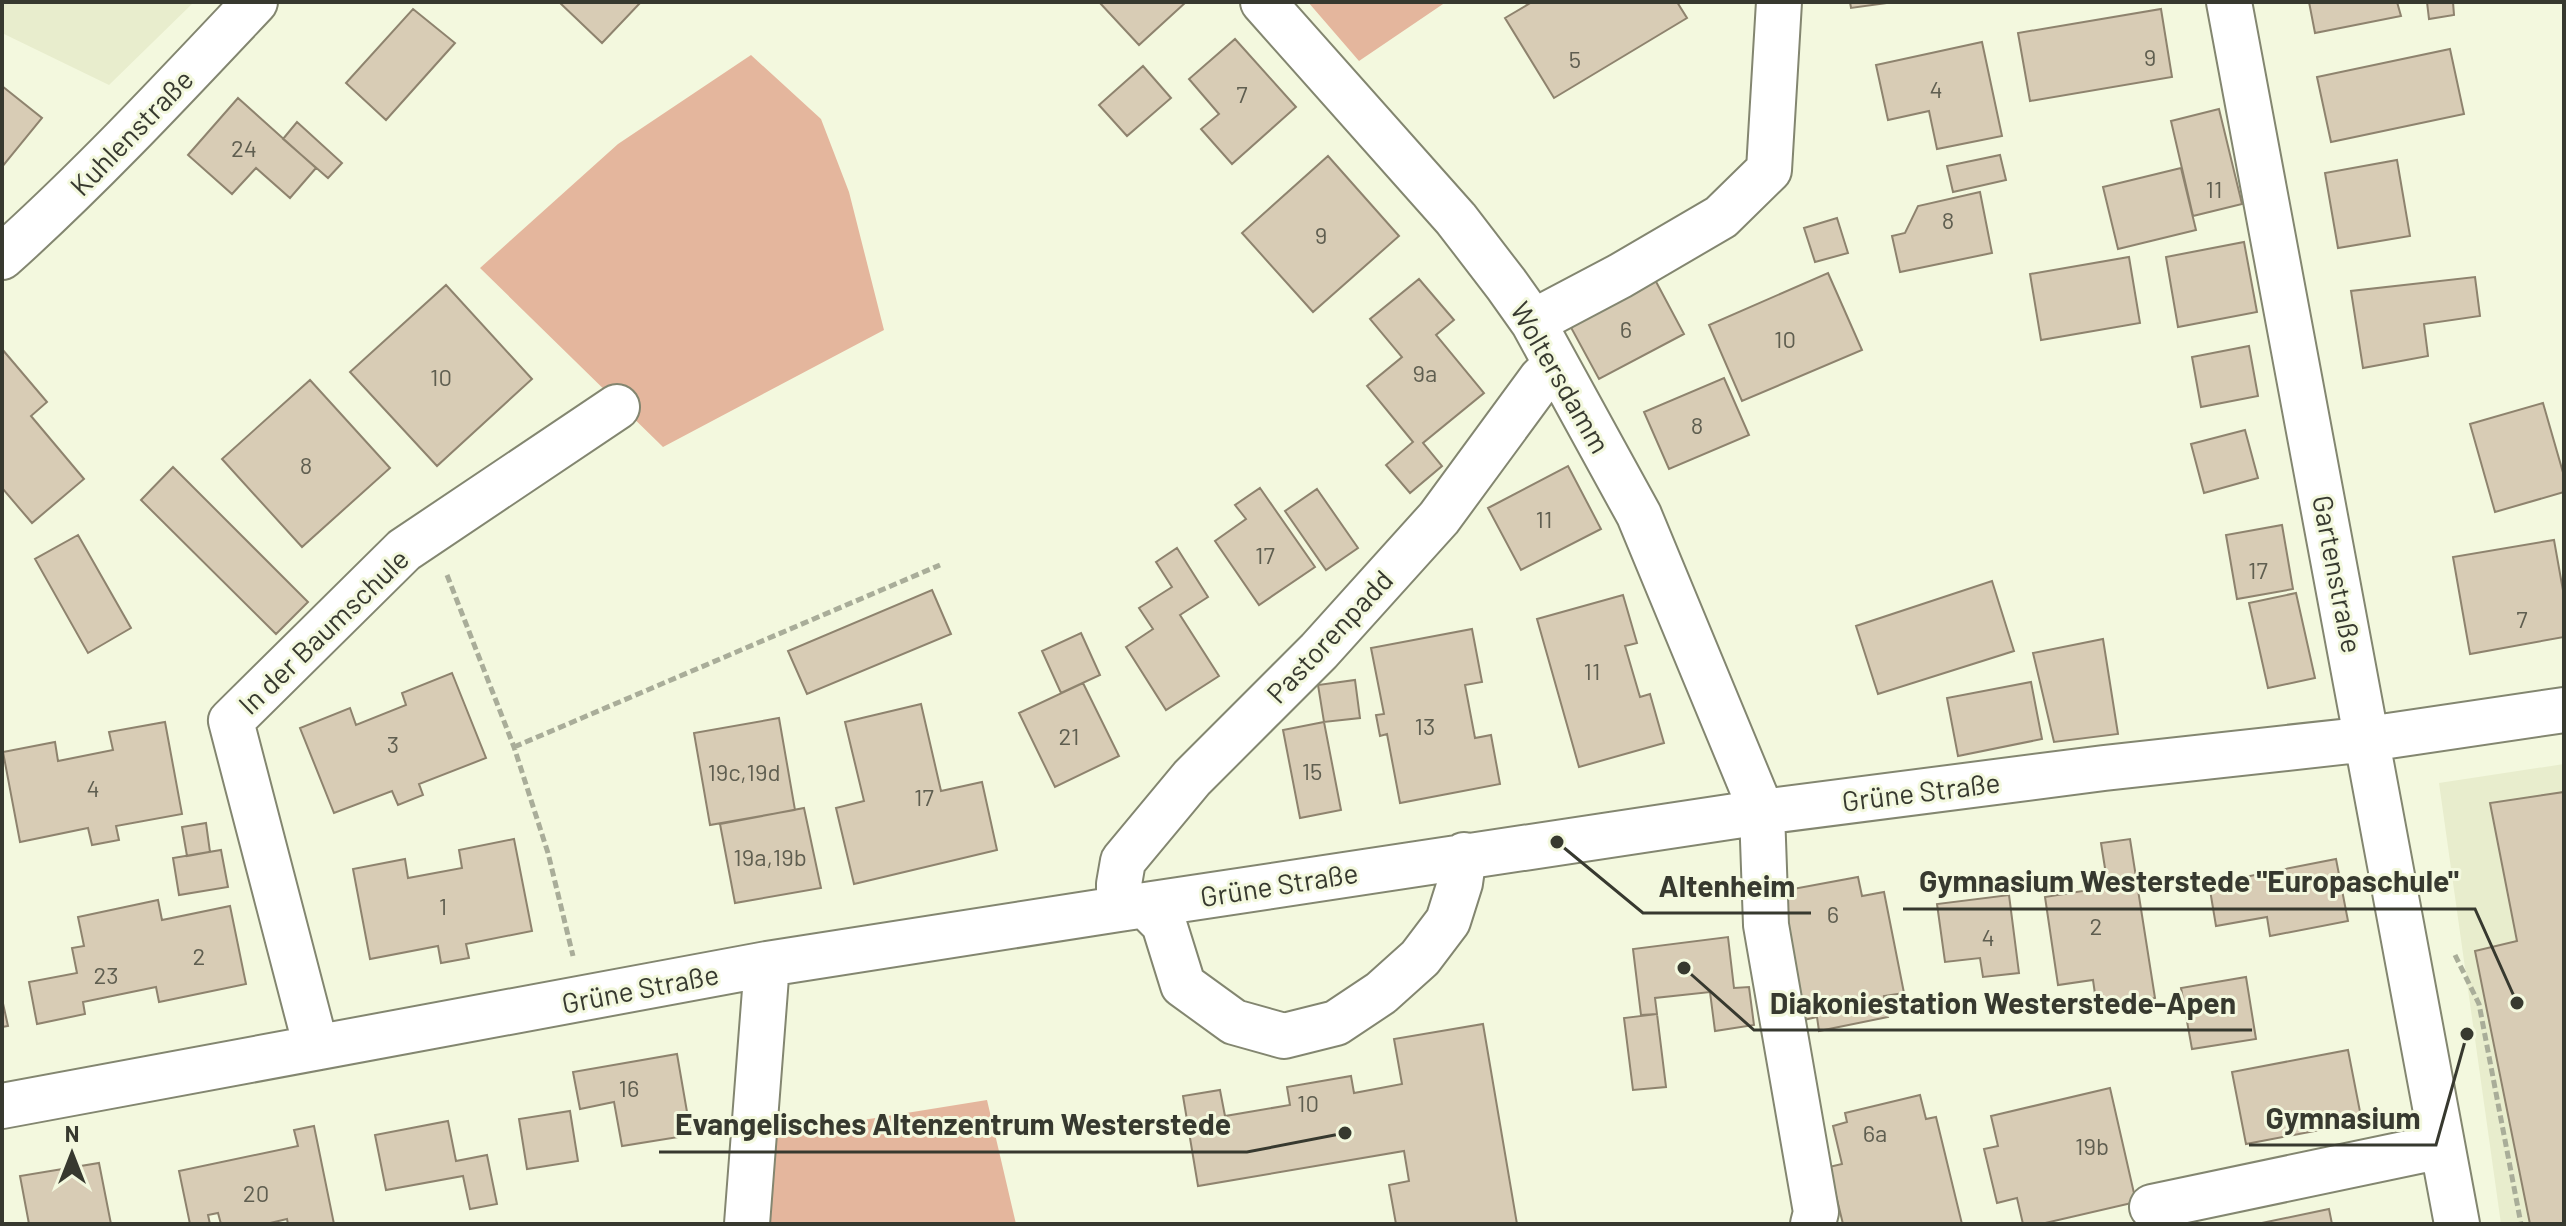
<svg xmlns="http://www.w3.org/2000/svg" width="2566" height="1226" viewBox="0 0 2566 1226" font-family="Barlow,sans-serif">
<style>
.built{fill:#e8edcd}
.green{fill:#e4b69d}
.building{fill:#d8ccb5;stroke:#8e836e;stroke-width:2}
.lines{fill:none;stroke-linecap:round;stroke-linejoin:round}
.minor-casing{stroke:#838670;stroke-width:48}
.path{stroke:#a9ad99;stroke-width:5;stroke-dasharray:8 4;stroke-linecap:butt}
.minor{stroke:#fff;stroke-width:44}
.labels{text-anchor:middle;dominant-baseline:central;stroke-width:6;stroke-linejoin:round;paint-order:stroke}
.number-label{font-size:24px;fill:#5f5e50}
.street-label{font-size:28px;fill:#37392f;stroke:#f3f8de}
.leader{fill:none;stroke:#37392f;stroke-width:3}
.callout-dot{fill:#37392f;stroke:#f3f8de;stroke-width:3}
.callout-label{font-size:30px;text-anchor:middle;font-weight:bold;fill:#37392f;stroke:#f3f8de;stroke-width:6;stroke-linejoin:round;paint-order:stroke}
</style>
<rect width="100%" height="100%" fill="#f3f8de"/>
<path class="built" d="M2,2H194L109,85L2,33Z
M2564,764V1224H2501L2439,783Z"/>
<path class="green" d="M1308,2H1446L1359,61Z
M751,55L821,119L849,192L884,330L663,447L480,268L618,144Z
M987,1100L1016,1224H770L776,1134Z"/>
<path class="building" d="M559,2H641L602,43Z
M1099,2H1186L1139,45Z
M1532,2H1677L1687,18L1554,98L1505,18Z
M1850,2H1894L1851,8Z
M2309,2H2397L2401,16L2315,33Z
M2427,2H2453L2454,15L2429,19Z
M413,9L455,43L386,120L346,83Z
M2161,9L2172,77L2030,101L2018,33Z
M1235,39L1296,107L1232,164L1201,129L1219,114L1189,79Z
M1982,42L2002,136L1937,149L1929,111L1888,120L1876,65Z
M2450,49L2464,114L2331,142L2317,77Z
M1143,66L1171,98L1127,136L1099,105Z
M2,86L42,118L2,167Z
M238,98L316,168L290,198L256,168L232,194L188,155Z
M2219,109L2242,204L2193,216L2171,121Z
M297,122L342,163L328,178L283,139Z
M2000,155L2006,180L1953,192L1947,166Z
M1328,156L1399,236L1313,312L1242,233Z
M2397,160L2410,236L2338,248L2325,173Z
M2181,168L2196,230L2118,249L2103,187Z
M1980,192L1992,253L1900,272L1892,236L1905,233L1918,206Z
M1837,218L1848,253L1815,262L1804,228Z
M2244,242L2257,312L2178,327L2166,257Z
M2129,257L2140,323L2041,340L2030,274Z
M1828,273L1862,350L1742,401L1709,325Z
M1653,276L1684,334L1599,379L1568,322Z
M2475,277L2480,316L2424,324L2428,356L2363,368L2351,291Z
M1419,279L1454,320L1436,335L1484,393L1423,443L1442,466L1410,493L1386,465L1413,442L1367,386L1402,357L1370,319Z
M446,285L532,379L437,466L350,372Z
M2249,346L2258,396L2201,407L2192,357Z
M2,349L47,402L31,416L84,479L32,523L2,488Z
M1724,378L1749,435L1669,469L1644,412Z
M310,380L390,468L302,547L222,459Z
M2543,403L2564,476V492L2495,512L2470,424Z
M2245,430L2258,478L2204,493L2191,444Z
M1568,466L1601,529L1521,570L1488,508Z
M173,467L308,602L276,634L141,500Z
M1260,488L1315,567L1259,605L1215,541L1246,519L1235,505Z
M1317,489L1358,548L1326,570L1285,511Z
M2282,525L2293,589L2237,599L2226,535Z
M78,535L131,628L88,653L35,559Z
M2554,540L2564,596V637L2470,654L2453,557Z
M1177,548L1208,597L1180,615L1219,676L1166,710L1126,647L1153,629L1139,608L1172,587L1156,562Z
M1992,581L2014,651L1878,694L1856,626Z
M932,590L951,634L807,694L788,651Z
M2296,593L2315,678L2268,688L2249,603Z
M1623,595L1637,643L1625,646L1640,697L1650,694L1664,743L1579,767L1537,619Z
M1472,629L1482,682L1465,685L1475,738L1491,735L1500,784L1400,803L1387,734L1380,736L1376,715L1384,714L1371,648Z
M1081,633L1100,675L1061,693L1042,651Z
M2103,639L2118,734L2054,742L2033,653Z
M452,673L486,758L419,784L423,795L398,805L392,791L334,813L300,728L350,708L356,725L406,705L402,693Z
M1355,680L1360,718L1324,722L1318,685Z
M2031,682L2042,739L1958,756L1947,698Z
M1083,683L1119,756L1055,787L1019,713Z
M921,704L941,791L982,782L997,850L854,884L836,808L864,801L845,722Z
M779,718L795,810L710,825L694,733Z
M165,722L182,814L116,826L119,840L92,845L88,828L20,842L3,752L55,742L58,761L113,750L109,732Z
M1324,722L1341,810L1300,818L1283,730Z
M2564,792V1224H2530L2475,951L2517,941L2490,803Z
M804,808L821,888L735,903L720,824Z
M206,823L210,852L187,856L182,827Z
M514,839L532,931L466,944L469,958L441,963L438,946L370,959L353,869L405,859L408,878L462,868L459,850Z
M2130,839L2155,998L2097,1008L2093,980L2058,985L2045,897L2108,887L2101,843Z
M221,850L228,887L179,895L173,858Z
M2336,859L2348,921L2270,936L2267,917L2216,926L2209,884Z
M1858,877L1862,896L1884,892L1904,993L1884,996L1888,1017L1819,1031L1817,1017L1795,1022L1782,891Z
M2009,895L2019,973L1983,977L1980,958L1945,962L1937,904Z
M158,900L162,920L230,906L246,984L159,1002L156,987L83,1002L85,1014L37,1024L29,982L77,973L72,948L84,946L78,917Z
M1728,937L1734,988L1749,987L1754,1025L1715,1031L1710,992L1655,998L1657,1014L1641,1015L1633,949Z
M2246,977L2256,1039L2192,1049L2181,988Z
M2,999L8,1026L2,1027Z
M1657,1014L1666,1087L1633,1090L1624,1018Z
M1483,1024L1517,1224H1396L1389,1185L1409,1181L1404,1151L1198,1186L1183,1096L1220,1090L1225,1116L1290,1105L1287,1087L1351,1076L1354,1093L1402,1084L1394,1039Z
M2348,1050L2362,1122L2246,1144L2232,1072Z
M677,1054L691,1135L622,1146L614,1102L580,1109L573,1072Z
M2110,1088L2136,1202L2041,1224H2023L2017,1198L1997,1203L1984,1149L1998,1146L1991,1116Z
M1920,1095L1926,1119L1936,1117L1962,1224H1843L1829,1167L1842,1164L1833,1126L1847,1122L1845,1113Z
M570,1111L578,1161L527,1169L519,1119Z
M448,1121L456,1161L487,1155L497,1204L470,1209L463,1176L386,1190L375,1135Z
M314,1126L334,1224H288L287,1219L266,1224H221L218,1213L208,1215L210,1224H190L179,1171L298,1146L294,1130Z
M99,1163L111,1224H29L20,1176Z
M2329,1209L2332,1224H2257Z"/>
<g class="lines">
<defs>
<path id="minor" d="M1263,2L1456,219L1506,284L1533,322L1639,515L1762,812L1766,925L1816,1212L1813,1224
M2229,2L2457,1224
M2,257C91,177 173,89 255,2
M1533,322L1620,276L1721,217L1769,170L1779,2
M1145,905L1164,924L1183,985L1234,1022L1284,1036L1336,1023L1381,993L1420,958L1448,921L1460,883L1464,855
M1119,909V884L1123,861L1192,778L1319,651L1439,518L1541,379L1555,365
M316,1047L231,721L404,550L617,407
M2,1106L767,964L1119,909L1762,812L2104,768L2368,739L2564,710
M2152,1207L2442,1146
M747,1224L767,964"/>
</defs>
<use href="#minor" class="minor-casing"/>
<path class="path" d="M447,575L514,747L548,853L573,956
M514,747L940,565
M2455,955L2479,1004L2521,1224"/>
<use href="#minor" class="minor"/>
</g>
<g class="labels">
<g class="number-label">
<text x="2150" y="56">9</text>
<text x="1575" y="58">5</text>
<text x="1936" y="88">4</text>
<text x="1242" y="93">7</text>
<text x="244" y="147">24</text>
<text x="2214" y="188">11</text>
<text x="1948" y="219">8</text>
<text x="1321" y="234">9</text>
<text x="1626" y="328">6</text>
<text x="1785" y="338">10</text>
<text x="1425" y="372">9a</text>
<text x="441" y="376">10</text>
<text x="1697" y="424">8</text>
<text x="306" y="464">8</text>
<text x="1544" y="518">11</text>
<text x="1265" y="554">17</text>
<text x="2258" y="569">17</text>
<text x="2522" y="618">7</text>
<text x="1592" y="670">11</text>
<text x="1425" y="725">13</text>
<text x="1069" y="735">21</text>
<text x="393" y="743">3</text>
<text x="1312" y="770">15</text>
<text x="744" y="771">19c,19d</text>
<text x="93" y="787">4</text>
<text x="924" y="796">17</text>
<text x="770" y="856">19a,19b</text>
<text x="443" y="905">1</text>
<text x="1833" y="913">6</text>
<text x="2096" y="925">2</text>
<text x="1988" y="936">4</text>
<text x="199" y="955">2</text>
<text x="106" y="974">23</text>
<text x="629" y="1087">16</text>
<text x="1308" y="1102">10</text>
<text x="1875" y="1132">6a</text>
<text x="2092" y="1145">19b</text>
<text x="256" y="1192">20</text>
</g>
<g class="street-label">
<text transform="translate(131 132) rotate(-46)">Kuhlenstraße</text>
<text transform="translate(1561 377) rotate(60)">Woltersdamm</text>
<text transform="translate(2338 574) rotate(79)">Gartenstraße</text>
<text transform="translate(323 631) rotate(-44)">In der Baumschule</text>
<text transform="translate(1329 636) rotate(-47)">Pastorenpadd</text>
<text transform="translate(1921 791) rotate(-7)">Grüne Straße</text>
<text transform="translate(1279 884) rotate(-9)">Grüne Straße</text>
<text transform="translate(640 988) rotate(-11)">Grüne Straße</text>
</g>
</g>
<path class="leader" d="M2517 1003L2475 909H1903M1557 842L1643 913H1811M1684 968L1754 1030H2252M2467 1034L2436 1145H2249M1345 1133L1247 1152H659"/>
<g class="callout-dot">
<circle cx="2517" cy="1003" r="8"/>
<circle cx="1557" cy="842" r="8"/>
<circle cx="1684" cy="968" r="8"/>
<circle cx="2467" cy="1034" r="8"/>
<circle cx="1345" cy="1133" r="8"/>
</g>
<g class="callout-label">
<text x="2189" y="892">Gymnasium Westerstede "Europaschule"</text>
<text x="1727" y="897">Altenheim</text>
<text x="2003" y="1014">Diakoniestation Westerstede-Apen</text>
<text x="2343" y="1129">Gymnasium</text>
<text x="953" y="1135">Evangelisches Altenzentrum Westerstede</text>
</g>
<rect width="2566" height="1226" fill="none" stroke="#37392f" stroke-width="8"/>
<g transform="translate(72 1154)" stroke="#f3f8de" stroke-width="6" paint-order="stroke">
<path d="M0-6L14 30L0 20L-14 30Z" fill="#37392f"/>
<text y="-12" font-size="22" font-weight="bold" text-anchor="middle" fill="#37392f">N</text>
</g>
</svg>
